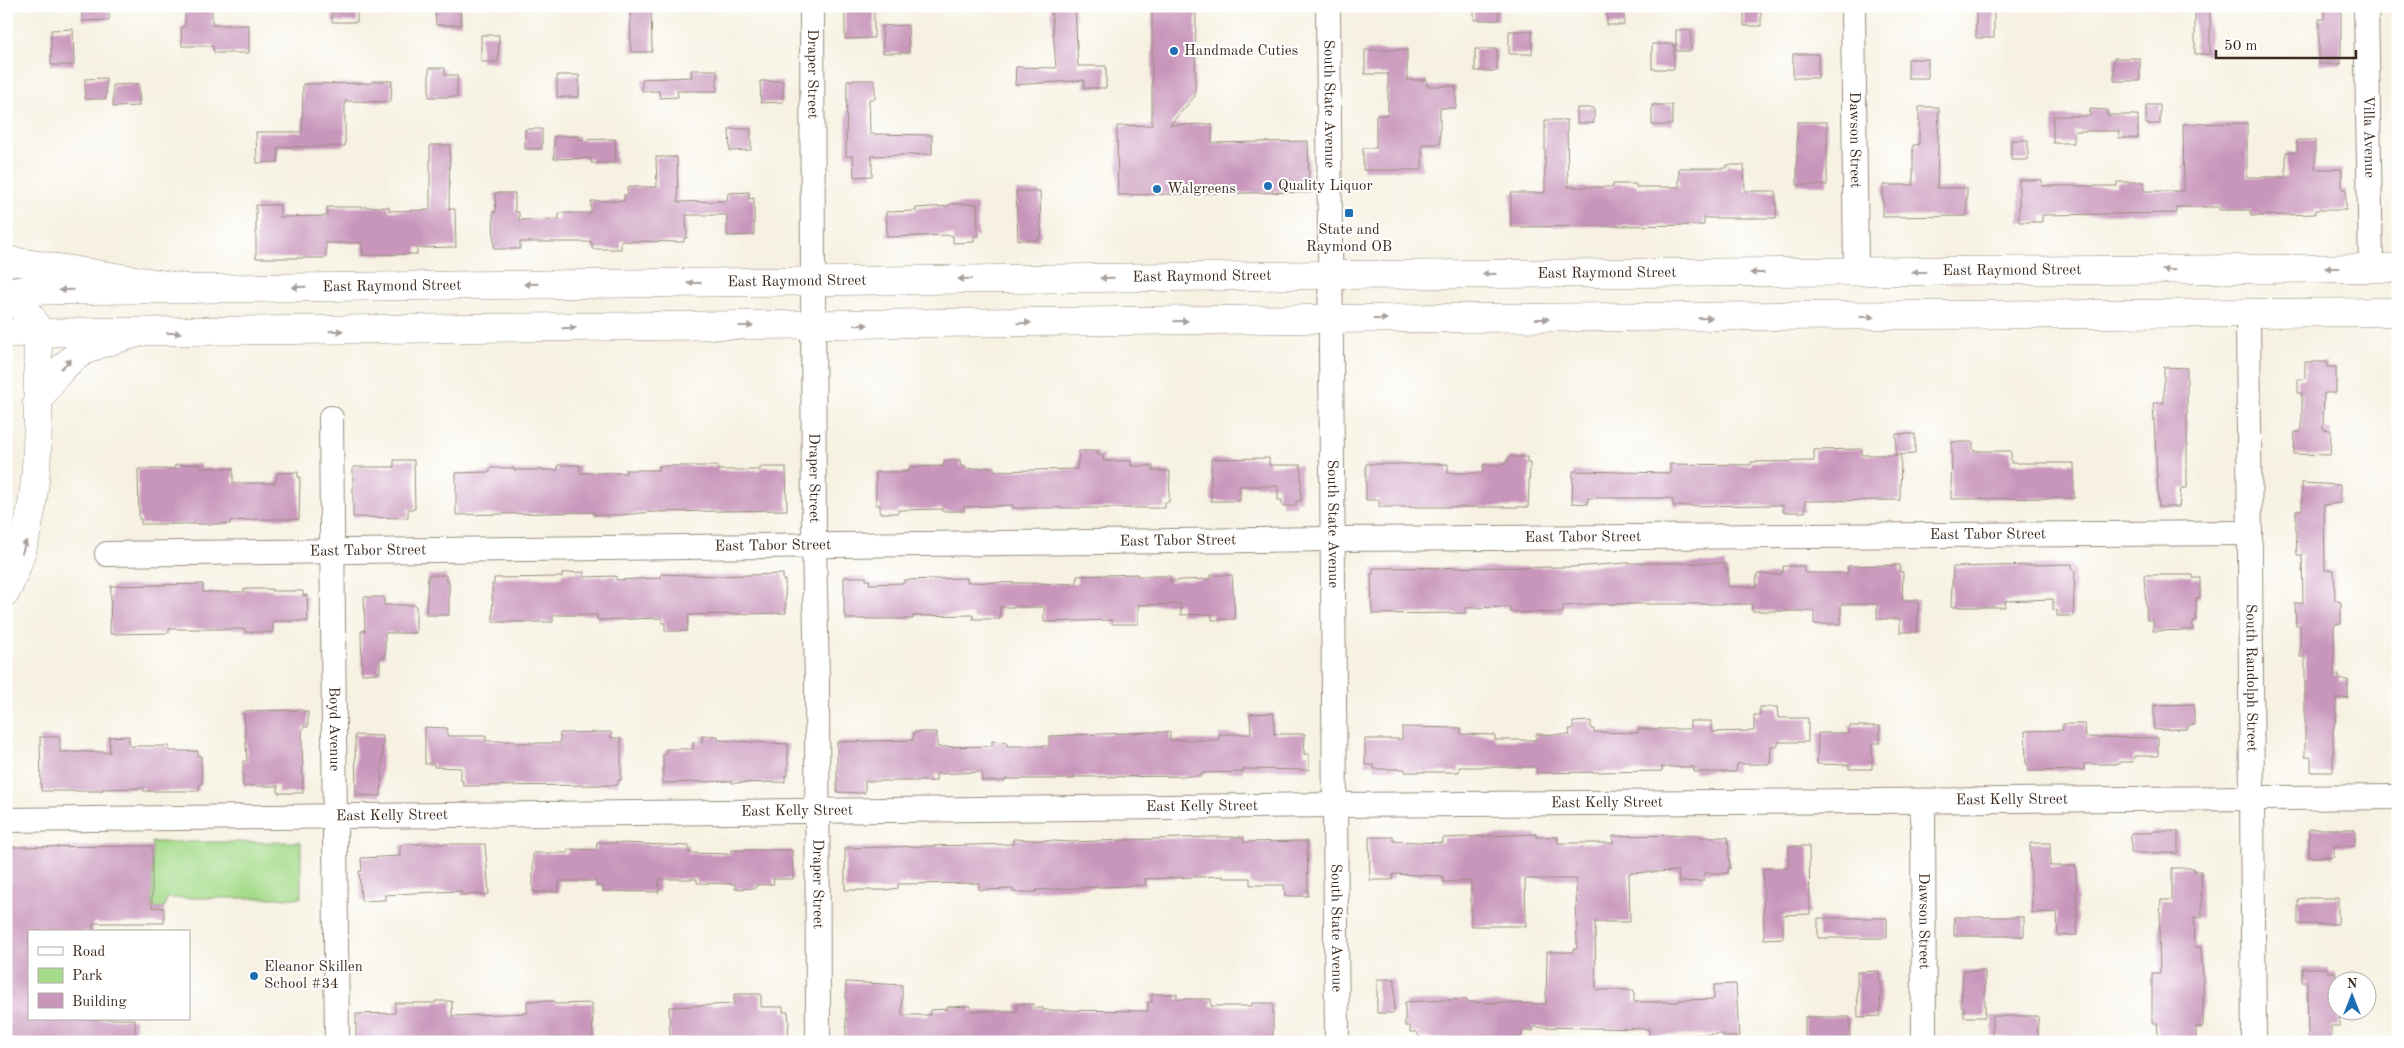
<svg xmlns="http://www.w3.org/2000/svg" width="2404" height="1048" viewBox="0 0 2404 1048" font-family="'Old Standard TT',serif">
<style>
.green{fill:#a5db8b;stroke:#708254}
.building{fill:#c996bb}
.lines{fill:none;stroke-linecap:round;stroke-linejoin:round}
.minor-casing{stroke:#988e80;stroke-width:26}
.major-casing{stroke:#988e80;stroke-width:29}
.highway-casing{stroke:#988e80;stroke-width:29}
.minor{stroke:#fff;stroke-width:24}
.major{stroke:#fff;stroke-width:28}
.highway{stroke:#fff;stroke-width:28}
.oneway{fill:#a79f9a}
.poi-dot{fill:#1f6fb2;stroke:#fff;stroke-width:2}
.labels{text-anchor:middle;dominant-baseline:central;stroke-width:4;stroke-linejoin:round;paint-order:stroke}
.poi-label{font-size:15px;fill:#3b2a1e;stroke:#fff;text-anchor:start}
.street-label{font-size:15px;fill:#3b2a1e;stroke:#fff}
</style>
<rect width="100%" height="100%" fill="#fff"/>
<filter id="ink" filterUnits="userSpaceOnUse"><feTurbulence type="fractalNoise" baseFrequency=".02" numOctaves="2"/><feDisplacementMap in="SourceGraphic" scale="10" xChannelSelector="R" yChannelSelector="G"/><feConvolveMatrix kernelMatrix="1 2 1 2 8 2 1 2 1" color-interpolation-filters="sRGB"/></filter>
<filter id="wash" filterUnits="userSpaceOnUse"><feTurbulence type="fractalNoise" baseFrequency=".0096" numOctaves="4" result="noise"/><feDisplacementMap in="SourceGraphic" scale="20" xChannelSelector="R" yChannelSelector="G"/><feGaussianBlur stdDeviation="1.12" result="paint"/><feColorMatrix in="noise" values="0 0 0 0 0 0 0 0 0 0 0 0 0 0 0 0 0 1.4 0 .05"/><feComposite in="paint" operator="in"/></filter>
<g filter="url(#wash)">
<rect width="100%" height="100%" fill="#f6f1e1"/>
<path class="green" d="M152,842H301V898H167L164,908L152,907Z"/>
<g id="blocks">
<path class="building" d="M82,6H109V20L82,21Z
M185,6H212V25H249V53H214L213,46H182L181,27L185,26Z
M332,6H357V22H332Z
M435,6H460L461,25H436Z
M630,6H651L652,52H631Z
M1051,6H1075L1078,66H1106V88H1084V80L1015,85L1016,67L1056,68Z
M1152,6H1196L1195,96L1170,125L1212,124V143L1308,141L1309,192L1118,195L1117,126L1152,125Z
M1474,6H1499V20H1474Z
M1607,6H1624V25H1607Z
M1744,6H1761V26H1744Z
M2195,6H2210V54H2195Z
M2324,6H2341V64H2319V19H2324Z
M847,7H874V38L845,39V8Z
M1976,8H1994V38H1976Z
M908,25L909,53H883L882,26Z
M73,29L74,65H51V30Z
M1676,30H1691V51H1676Z
M1509,31H1532V54H1509Z
M481,35H499L498,62H481Z
M1652,44H1674V69H1652Z
M1475,49H1497V71H1475Z
M1365,50H1407V80H1427V86H1456V108H1440V144H1422V170H1363V148H1376V115H1388V74H1365Z
M1793,54H1818V78H1793Z
M2114,58H2140V81H2114Z
M1908,59H1928V78H1908Z
M429,68H445V75H457V97H429Z
M691,70H717V91H677L678,97L660,98L659,91H642V79L692,77Z
M557,75H579V97H557Z
M106,78V99H85V79Z
M847,80H875V99H869L870,134L932,135V154L872,156V176L854,177L853,156H846Z
M372,81H392L391,102L345,101V146L278,147V162L257,163L256,132H302L303,84L372,83Z
M760,81H783V102L761,103Z
M139,84V106L113,107V85Z
M1652,105H1672V125H1652Z
M2146,105H2160V124H2146Z
M1919,107H1939L1937,188H1967V216L1883,217V185H1913V145H1919Z
M1577,108H1594V123H1577Z
M2090,109L2107,110V115H2138V138H2119V131H2074V143H2053V116H2090Z
M1545,120H1567L1568,187H1613V184H1636V187H1679V168H1727V165H1744L1745,191H1776V218H1704V225L1511,227V193H1545Z
M1797,122H1827V185H1797Z
M2247,123V177H2286V152H2297V140H2315V169H2342V189H2346V210H2315V214L2251,216V210H2219V207H2177V213L2042,215V222H2019V180H2042V186H2117V182H2144V191H2184L2183,124Z
M525,129H542V149H525Z
M729,129H751V150L730,151Z
M554,136H579V140L615,139L616,163H591V158L554,159Z
M2011,140H2028V160H2011Z
M430,145H450L449,209H455L456,247L417,248V254L363,255L362,243H326V258H256V205H280V217L327,216V207H389V211L430,210Z
M656,157H677L678,202L727,201L728,193L749,192V199L754,198V235L727,236V215H686L687,238H684V242L621,241V249H592V242H520V249H494L493,212H496L495,193H515V212H519V220L559,219V213H591V201H624V195H628L627,187H657Z
M1016,191H1040L1041,236H1039V240H1018Z
M949,204H977L978,236H974V242L953,243V236L950,235L887,237L886,212L916,211V208L949,206Z
M2305,362H2327V367H2336V393H2324L2323,429L2331,430L2330,455L2294,454L2295,432H2300L2302,429V393H2298V379H2305Z
M2164,367L2187,368V488H2181L2179,507H2159L2158,494L2153,403H2164Z
M1896,434H1915V454L1896,455Z
M1952,442H1973V451H2011V463H2074V498L1951,499Z
M1862,449V455H1901L1900,500L1805,501V512H1783V505L1673,506V500L1670,498H1588V504L1572,503L1573,471L1670,473V464L1751,465V462L1814,461V450Z
M1079,451H1098V455H1103V461H1131V466H1153V471H1170L1169,502H1165V508H1013V505L964,507V511H942V509L898,510V513H880V505H876V472H909V467L944,466V461L960,460L961,466H966V469L994,467V471L1077,469Z
M1508,457H1527V463H1530L1528,507H1379V500H1366V464H1448V473H1483V465H1505V462H1508Z
M1269,458V465H1301V501H1296V506H1282V500H1278V486H1240V501H1211V459Z
M394,460H414L415,509H408V518L353,517V467H394Z
M201,464V468H233V483H275L278,473L298,472V477H300L299,519H267L230,521V524H141V519H139L138,469H175V465Z
M558,465H580V473H626L625,470H659V466H718V470H760V467H786L787,510L653,512L620,515H594V512L456,515V473L490,472V468H514V470H558Z
M2302,483L2340,485V503L2324,505L2325,570H2334L2335,600L2341,602V624H2336L2334,627V675H2339V680H2348V698H2336V719L2333,730V772H2311V757H2305V657H2300V625H2296L2295,603H2303L2302,555H2297L2296,534V510H2302Z
M1625,563H1725V569H1728V587H1756L1757,574L1781,575V572H1783V566H1804V572L1806,573H1848V566L1900,565V572H1903L1902,600H1918L1917,632H1900V619H1877V604H1841V624H1814V611H1752V604H1594L1563,606V613L1510,612V607L1466,608V613L1372,614L1371,574H1373V568L1572,567Z
M2072,564V570H2075L2073,616H2057V610H2053V599L2005,601V607H1951L1953,567Z
M584,572V577L616,576V580L661,578V574L716,576L783,574V581L785,580L786,613L689,615L687,631H665V623H662V618L597,620V615H553V622H493L492,584H494V578L562,577V573Z
M1137,574V576H1170V582L1181,580L1211,579V575H1232L1235,619L1212,620V614L1181,615V604L1138,605V624H1112V620L1044,622V607H1000V619H973V615L913,616V619H846V615H844V577H866V580H870L869,584L904,583V580L967,578V582L1077,584V576Z
M428,575H446V581H449V615H426Z
M2144,575H2193V578H2200V598H2196V621H2193V630L2153,631V620H2147Z
M203,584V592H244V589H272V591H303V596L307,595L308,621H273V632H245V629H169V633L110,634L111,586Z
M364,597H384V605H416V633H385V657H380V673L362,674L361,631H365Z
M2194,704V725H2188V729L2154,730V705Z
M1760,707H1777L1778,718H1808V742H1778V746H1771L1770,764H1737L1736,772H1694V767H1662V771L1536,773V767H1459V772H1405V769H1374V765H1365V739H1402V727L1461,728V734L1495,735V740H1536V734L1570,735L1569,729H1573V722L1591,721V729H1594V732L1638,733V729H1690V721H1711V732L1754,731V715H1760Z
M303,710V712H308V727H303L302,736L303,793H278V786H243V761H247L244,711Z
M1274,713V734H1305L1304,754H1309V770L1243,769V772L1202,773V776L1074,777V779H1005V781H982V772L936,774V781H865V793L837,792V742L913,740L914,732H937V747L992,746V741L1007,742V746H1049V736L1152,732H1170V739L1173,740H1219V734H1251L1250,714Z
M2063,724H2085L2086,737L2158,738V756H2134L2133,762H2120V764H2084V770L2028,771V764H2026L2025,731L2063,730Z
M1849,726H1880V743H1872V769H1849V765L1817,764L1818,733H1849Z
M425,727L447,728V735L450,736H486V741H515V743H560V733L611,732V738H621V780H618V785L463,786V781H461V768L434,767V764H425Z
M355,735L383,736L381,796L356,795Z
M129,736V746H169V751H198V756H201L202,784L199,785V791H144V788L102,789V791H41L40,737H60V752H110L109,737Z
M702,736H718V740L788,744V775H785V782L732,783V781L663,783V754H666V749H693V742H702Z
M2309,829H2355V846H2334V857H2309Z
M2152,831H2178V853H2131V833H2152Z
M1536,834V837H1558V843H1613V836L1700,835V837H1728L1730,868H1728V873H1704V881L1679,882L1678,871L1629,873L1630,922H1595L1596,990H1634V1002H1679V1000L1714,999V985L1736,984L1739,1037H1723V1034L1649,1036V1029L1533,1027V1031H1523L1520,1038L1446,1039L1420,1038L1417,1032H1410V1026H1405V1002L1467,999V1002L1546,1004L1547,952H1573V949H1577L1576,879H1525L1526,926H1471V881L1443,882V876L1393,874V880H1370L1369,837H1393V841L1443,843V838Z
M1208,837H1244V842L1307,841L1308,896H1285L1284,885H1250V878H1223V876L1145,879L1146,885L1036,890V892H1013V889L979,890V883L898,884V888L886,890H845V848L1013,844V839L1072,842Z
M597,842L689,846V853L731,854V850H792L793,879H773L774,884L756,885V888L735,889V884L697,883V879H659V892L603,891V886H596V881H559V892H533V853H568V849L596,850Z
M2030,843H2050V866H2076L2077,935L2058,936L2057,912L2032,913Z
M404,844H485L489,894L461,895V891L414,893L385,895V900L361,901L359,871H362L361,858L400,856V846Z
M152,846V907L164,908V923H93V932H29V1019H135V1042H6V847Z
M1789,846H1809L1810,914L1783,915V938L1764,939L1763,868H1789Z
M2172,868H2194V871H2201L2202,918L2194,917L2195,947H2201L2203,975V1027H2196V1042H2159L2157,1023H2152V973H2160L2159,935L2161,900H2172Z
M2305,898H2338V924H2298V899Z
M1954,917H2024V936H1954Z
M1818,918H1887V938H1818Z
M2302,968H2328V972H2336V1010H2340L2339,1026H2331V1042H2308L2307,982H2302Z
M1879,971V981H1881L1880,1016L1858,1017L1857,972Z
M1963,971H1985V1017H1964V1007H1961Z
M1377,979H1395L1394,1013H1377Z
M846,982L902,985V1015H930V1010L948,1009L947,1007L971,1006V1011H1017V1004H1034V1008H1043V1010L1148,1011V1002H1152V994H1177V999H1211V1006H1252V1003H1273V1040L1269,1042H846Z
M734,994H761V1007H783V1012H788L789,1021L788,1038H786V1042H707V1039H670L669,1007L734,1004Z
M435,1001H452V1016L527,1013V1001H554V1004L592,1003L593,1042H567V1038L519,1039V1042H356V1014L395,1013V1003H435Z
M1992,1016H2038V1042H2003V1037H1992Z
M1805,1017H1850V1038H1840V1042H1805Z"/>
</g>
</g>
<g filter="url(#ink)">
<use href="#blocks" fill-opacity="0" stroke="#988e80" stroke-width="1"/>
<g class="lines">
<defs>
<g id="minor">
<path id="s1" d="M812,6L814,546L817,679L818,1042"/>
<path id="s2" d="M1328,6L1337,1042"/>
<path id="s3" d="M1853,6L1856,272"/>
<path id="s4" d="M2366,6L2371,268"/>
<path id="s5" d="M2248,313L2254,1042"/>
<path id="s6" d="M331,418L337,1042"/>
<path id="s7" d="M107,554L1333,539L2250,533"/>
<path id="s8" d="M1923,801L1924,1042"/>
<path id="s9" d="M6,820L1335,805L2398,797"/>
</g>
<g id="major">
<path id="s10" d="M6,291L1331,275L2398,268"/>
<path d="M6,333L1308,319L2398,312"/>
</g>
<path id="highway" d="M6,260L193,289
M6,299C21,305 35,317 38,333C37,421 45,511 6,592
M37,403C69,352 82,348 138,333"/>
</defs>
<use href="#minor" class="minor-casing"/>
<use href="#major" class="major-casing"/>
<use href="#highway" class="highway-casing"/>
<use href="#minor" class="minor"/>
<use href="#major" class="major"/>
<use href="#highway" class="highway"/>
</g>
<defs><path id="oneway-solid" d="M-6-.8H1V-3.2L6.5 0L1 3.2V.8H-6Z" transform="scale(1.25)"/></defs>
<g class="oneway">
<use href="#oneway-solid" transform="translate(2332 268) rotate(180)"/>
<use href="#oneway-solid" transform="translate(2169 270) rotate(180)"/>
<use href="#oneway-solid" transform="translate(1919 272) rotate(180)"/>
<use href="#oneway-solid" transform="translate(1757 273) rotate(180)"/>
<use href="#oneway-solid" transform="translate(1489 274) rotate(180)"/>
<use href="#oneway-solid" transform="translate(1107 278) rotate(179)"/>
<use href="#oneway-solid" transform="translate(965 279) rotate(179)"/>
<use href="#oneway-solid" transform="translate(694 283) rotate(179)"/>
<use href="#oneway-solid" transform="translate(531 284) rotate(179)"/>
<use href="#oneway-solid" transform="translate(299 287) rotate(179)"/>
<use href="#oneway-solid" transform="translate(66 290) rotate(179)"/>
<use href="#oneway-solid" transform="translate(1867 317)"/>
<use href="#oneway-solid" transform="translate(1705 318) rotate(-1)"/>
<use href="#oneway-solid" transform="translate(1380 319)"/>
<use href="#oneway-solid" transform="translate(1542 319)"/>
<use href="#oneway-solid" transform="translate(1181 321) rotate(-1)"/>
<use href="#oneway-solid" transform="translate(1024 323) rotate(-1)"/>
<use href="#oneway-solid" transform="translate(861 325) rotate(-1)"/>
<use href="#oneway-solid" transform="translate(746 326)"/>
<use href="#oneway-solid" transform="translate(569 328) rotate(-1)"/>
<use href="#oneway-solid" transform="translate(336 331) rotate(-1)"/>
<use href="#oneway-solid" transform="translate(174 333)"/>
<use href="#oneway-solid" transform="translate(66 364) rotate(-43)"/>
<use href="#oneway-solid" transform="translate(24 547) rotate(-73)"/>
</g>
</g>
<g class="poi-dot">
<circle cx="1174" cy="51" r="5"/>
<circle cx="1268" cy="186" r="5"/>
<circle cx="1157" cy="189" r="5"/>
<rect x="1344" y="208" width="10" height="10" rx="2.5"/>
<circle cx="254" cy="976" r="5"/>
</g>
<g class="labels">
<g class="poi-label">
<text x="1184" y="51">Handmade Cuties</text>
<text x="1278" y="186">Quality Liquor</text>
<text x="1167" y="189">Walgreens</text>
<text x="1349" y="230" text-anchor="middle">State and<tspan x="1349" dy="17">Raymond OB</tspan></text>
<text x="264" y="967">Eleanor Skillen<tspan x="264" dy="17">School #34</tspan></text>
</g>
<g class="street-label">
<text stroke="none"><textPath href="#s1" startOffset="68">Draper Street</textPath></text>
<text stroke="none"><textPath href="#s2" startOffset="98">South State Avenue</textPath></text>
<text stroke="none"><textPath href="#s4" startOffset="131">Villa Avenue</textPath></text>
<text stroke="none"><textPath href="#s3" startOffset="134">Dawson Street</textPath></text>
<text stroke="none"><textPath href="#s10" startOffset="2006">East Raymond Street</textPath></text>
<text stroke="none"><textPath href="#s10" startOffset="1601">East Raymond Street</textPath></text>
<text stroke="none"><textPath href="#s10" startOffset="1196">East Raymond Street</textPath></text>
<text stroke="none"><textPath href="#s10" startOffset="791">East Raymond Street</textPath></text>
<text stroke="none"><textPath href="#s10" startOffset="386">East Raymond Street</textPath></text>
<text stroke="none"><textPath href="#s1" startOffset="472">Draper Street</textPath></text>
<text stroke="none"><textPath href="#s2" startOffset="518">South State Avenue</textPath></text>
<text stroke="none"><textPath href="#s7" startOffset="1881">East Tabor Street</textPath></text>
<text stroke="none"><textPath href="#s7" startOffset="1476">East Tabor Street</textPath></text>
<text stroke="none"><textPath href="#s7" startOffset="1071">East Tabor Street</textPath></text>
<text stroke="none"><textPath href="#s7" startOffset="666">East Tabor Street</textPath></text>
<text stroke="none"><textPath href="#s7" startOffset="261">East Tabor Street</textPath></text>
<text stroke="none"><textPath href="#s5" startOffset="365">South Randolph Street</textPath></text>
<text stroke="none"><textPath href="#s6" startOffset="311">Boyd Avenue</textPath></text>
<text stroke="none"><textPath href="#s9" startOffset="2006">East Kelly Street</textPath></text>
<text stroke="none"><textPath href="#s9" startOffset="1601">East Kelly Street</textPath></text>
<text stroke="none"><textPath href="#s9" startOffset="1196">East Kelly Street</textPath></text>
<text stroke="none"><textPath href="#s9" startOffset="791">East Kelly Street</textPath></text>
<text stroke="none"><textPath href="#s9" startOffset="386">East Kelly Street</textPath></text>
<text stroke="none"><textPath href="#s1" startOffset="878">Draper Street</textPath></text>
<text stroke="none"><textPath href="#s8" startOffset="120">Dawson Street</textPath></text>
<text stroke="none"><textPath href="#s2" startOffset="922">South State Avenue</textPath></text>
</g>
</g>
<rect width="2404" height="1048" fill="none" stroke="#fff" stroke-width="25"/>
<rect x="28" y="930" width="162" height="90" fill="#ffffff" stroke="#b1aaa5"/>
<rect x="38" y="947" width="25" height="8" fill="#ffffff" stroke="#b1aaa5"/>
<text x="72" y="956" font-size="15" fill="#3b2a1e">Road</text>
<rect x="38" y="968" width="25" height="15" fill="#a5db8b" stroke="#b1aaa5"/>
<text x="72" y="980" font-size="15" fill="#3b2a1e">Park</text>
<rect x="38" y="993" width="25" height="15" fill="#c996bb" stroke="#b1aaa5"/>
<text x="72" y="1006" font-size="15" fill="#3b2a1e">Building</text>
<g transform="translate(2352 996)"><circle r="24" fill="#ffffff" stroke="#b1aaa5"/>
<path d="M0-4L9 19L0 12L-9 19Z" fill="#1f6fb2"/>
<text y="-8" font-size="14" font-weight="bold" text-anchor="middle" fill="#3b2a1e">N</text>
</g>
<path d="M2216 50v8h140v-8" fill="none" stroke="#3b2a1e" stroke-width="2.5"/>
<text x="2224" y="50" font-size="15" fill="#3b2a1e" stroke="#ffffff" stroke-width="4" paint-order="stroke">50 m</text>
</svg>
